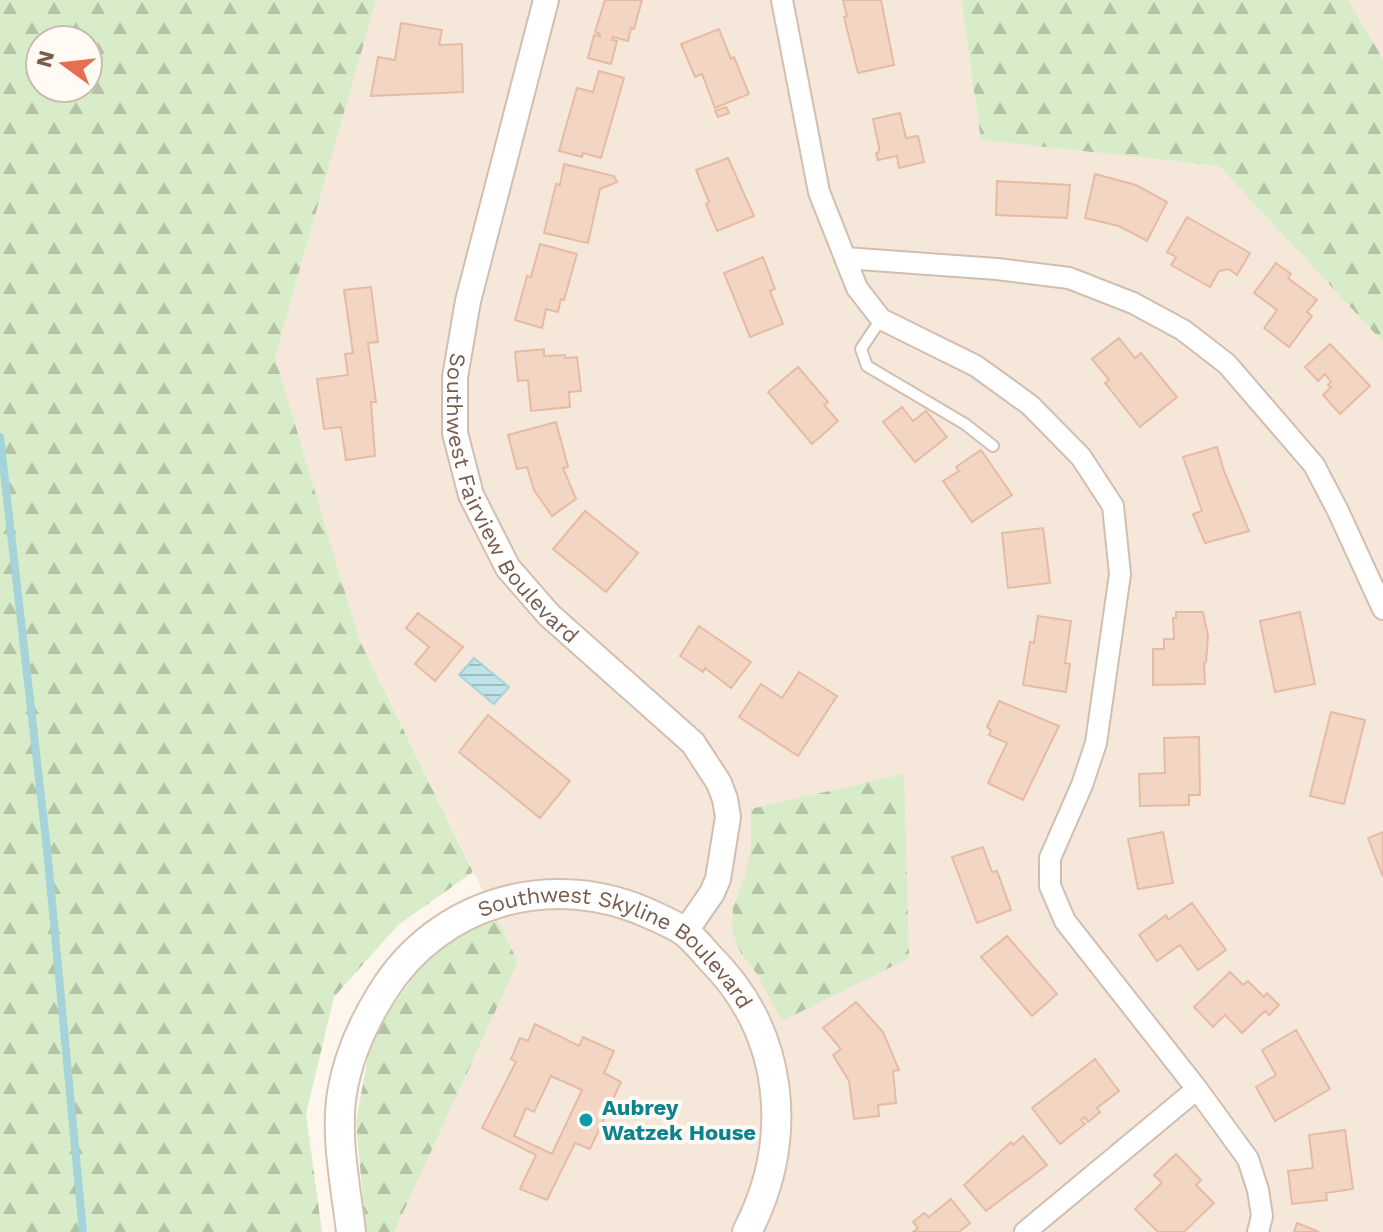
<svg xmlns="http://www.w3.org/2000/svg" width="1383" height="1232" viewBox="0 0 1383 1232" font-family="'Work Sans',sans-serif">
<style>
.residential{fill:#f5e8da}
.forest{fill:url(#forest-firs);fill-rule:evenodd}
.water{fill:url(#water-rules);stroke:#a5d3da;stroke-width:2}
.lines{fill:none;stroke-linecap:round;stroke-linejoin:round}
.stream{stroke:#a5d3da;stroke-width:8}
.building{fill:#f3d5c3;stroke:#e6bba3;stroke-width:2;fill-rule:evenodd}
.service-casing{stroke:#d1beb0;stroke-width:14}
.minor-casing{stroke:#d1beb0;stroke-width:24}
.tertiary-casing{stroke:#d1beb0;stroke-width:28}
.secondary-casing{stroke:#d6c0b0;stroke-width:32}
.service{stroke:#fff;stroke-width:10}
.minor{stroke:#fff;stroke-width:20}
.tertiary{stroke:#fff;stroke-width:24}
.secondary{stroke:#fff;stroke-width:28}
.culture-dot{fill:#0f9aa8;stroke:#fffaf3;stroke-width:3}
.labels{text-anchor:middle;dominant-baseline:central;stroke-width:8;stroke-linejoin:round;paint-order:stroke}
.street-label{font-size:22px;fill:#7a5c4d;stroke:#fffaf3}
.culture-label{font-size:22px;font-weight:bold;fill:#0d838f;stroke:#fffaf3;text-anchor:start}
</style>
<defs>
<pattern id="forest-firs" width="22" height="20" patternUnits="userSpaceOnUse" patternTransform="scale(2)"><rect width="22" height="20" fill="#d8ecc9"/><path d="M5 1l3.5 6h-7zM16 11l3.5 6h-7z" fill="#b4c2a5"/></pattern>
<pattern id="water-rules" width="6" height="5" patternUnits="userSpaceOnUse" patternTransform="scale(2)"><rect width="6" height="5" fill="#bfe3e8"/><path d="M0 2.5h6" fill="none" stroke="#a0bbbe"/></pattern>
</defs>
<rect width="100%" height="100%" fill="#fdf6ec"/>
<path class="residential" d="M376,0H961L981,140L1219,166L1383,342V1232H394L518,962L359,639L275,357Z
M1348,0H1383V59Z"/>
<path class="forest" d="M0,0H376L275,357L359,639L473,872L398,925L334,997L306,1114L322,1232H0ZM40,40H88V88H40Z
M961,0H1348L1383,59V342L1219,166L981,140Z
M904,774L909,958L782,1021L757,974L741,953L732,931L733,907L744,879L751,849V809Z
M494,913L518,962L394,1232H366L356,1122L372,1035L428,957Z"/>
<path class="water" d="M474,658L509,687L494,704L459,675Z"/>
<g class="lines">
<path class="stream" d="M0,437L47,849L83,1232"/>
</g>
<path class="building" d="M605,0H642L634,29L631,28L628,41L613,37L612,40L617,41L611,64L588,58L594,35L600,36V34L595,32Z
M843,0H881L894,65L858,73L844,17L847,16Z
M401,23L442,30L439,45L462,44L463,92L371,96L378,57L395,60Z
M719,29L731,59L734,57L749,94L715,108L702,74L695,77L681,44Z
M599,71L624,78L601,158L583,153L582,157L559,151L577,88L593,92Z
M726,107L729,113L718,117L715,111Z
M900,113L906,138L918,136L924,162L899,168L897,156L878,160L876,153L879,152V147L873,119Z
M728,158L754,216L717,231L706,204L709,202L696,170Z
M564,164L614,176L617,182L600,189L588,243L544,233L556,184L560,185Z
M1095,174L1136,185L1167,202L1147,241L1119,226L1085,218Z
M997,181L1070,185L1067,218L996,215Z
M1187,217L1250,253L1237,275L1229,269L1219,271L1210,287L1171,265L1176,257L1167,252Z
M540,244L577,254L564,300L561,299L558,312L546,309L542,328L515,320L527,276L531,277Z
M763,257L775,289L770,291L783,324L750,337L724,273Z
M1276,263L1291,274L1288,278L1317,300L1307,312L1312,316L1289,347L1264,328L1277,310L1254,293Z
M371,287L378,342L368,343L376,402H371L375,456L346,460L341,427L324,429L317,379L348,375L345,354L353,353L344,290Z
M1119,338L1135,358L1141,353L1177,397L1140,427L1105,383L1109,380L1092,359Z
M1330,344L1370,386L1340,414L1323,395L1331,387L1328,385L1331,382L1325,374L1318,381L1305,367Z
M544,349V356L565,355V358L577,357L581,391L569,392L570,407L531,411L528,380L518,381L515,352Z
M798,367L828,402L824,405L838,421L812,444L768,392Z
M902,407L913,421L926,411L947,437L915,462L883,422Z
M556,422L568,467L563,468L576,499L552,516L534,490L527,467L517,469L508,435Z
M1217,447L1224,471L1249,531L1205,543L1193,514L1202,511L1183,457Z
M981,450L1012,495L972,522L943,481L959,471L956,467Z
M585,511L638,553L606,592L553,549Z
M1043,528L1050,583L1008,588L1002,533Z
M1176,612H1203L1208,636L1206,662L1204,663L1205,684L1153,685V649H1164V639H1174L1173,618H1176Z
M1300,612L1315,684L1275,692L1260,621Z
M418,613L463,647L435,681L415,664L429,647L406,628Z
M1038,616L1071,621L1065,663L1070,664L1066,692L1023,685L1030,642L1034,643Z
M699,626L751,662L731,688L705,668L703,672L680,656Z
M799,672L837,696L798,756L739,717L761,684L782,698Z
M999,701L1059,726L1023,800L988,783L1007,743L989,735L991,730L987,727Z
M1331,712L1365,720L1344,804L1310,796Z
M488,715L570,781L540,818L459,752Z
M1199,737L1200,795H1189V805L1140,806L1139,774L1165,773L1164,738Z
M1163,832L1173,883L1138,889L1128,839Z
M1383,832V877L1368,838Z
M983,847L992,872L997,871L1011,910L977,923L952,857Z
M1192,903L1226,950L1198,970L1180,945L1157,961L1139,935L1166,915L1168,920Z
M1007,936L1057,994L1032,1016L981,957Z
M1230,972L1243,985L1248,981L1264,997L1267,993L1279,1005L1269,1015L1265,1011L1242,1033L1225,1015L1213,1027L1194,1007Z
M856,1002L883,1032L899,1070L893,1071L896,1103L878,1105L879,1116L854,1119L849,1081L833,1055L841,1049L823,1028Z
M535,1024L579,1046L583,1037L614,1051L604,1073L621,1082L590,1149L575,1143L547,1200L520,1189L536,1155L482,1128L516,1062L511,1059L520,1038L528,1041ZM551,1076L582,1090L552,1154L514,1136L526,1108L534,1112Z
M1296,1030L1330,1089L1275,1121L1256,1087L1276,1075L1262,1050Z
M1095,1059L1119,1091L1097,1108L1100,1112L1088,1122L1085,1117L1081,1120L1085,1124L1060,1144L1032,1108Z
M1345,1130L1353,1189L1326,1193L1327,1200L1292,1204L1288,1171L1313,1168L1309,1135Z
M1023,1136L1047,1165L986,1211L964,1185L1011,1142L1013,1145Z
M1176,1154L1201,1180L1196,1185L1214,1203L1184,1232H1158L1135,1209L1162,1183L1154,1175Z
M951,1199L970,1223L959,1232H913L918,1228L913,1222L924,1213L929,1217Z
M1297,1223L1319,1232H1294Z"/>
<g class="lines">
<defs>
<path id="service" d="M881,319L861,349L867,366L965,424L993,446"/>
<path id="minor" d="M782,0L819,192L857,288L881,319L976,366L1030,405L1081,457L1113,506L1120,574L1096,743L1082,785L1050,858V886L1065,921L1197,1089L1248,1159L1258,1190L1262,1216L1258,1232
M845,258L997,269L1069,278L1133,303L1183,330L1227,364L1314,465L1338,511L1383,609
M1025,1232L1197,1089"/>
<g id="tertiary">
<path id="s1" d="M546,0L468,301L455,377V433L471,495L508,568L549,615L693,743L719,783L725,799L728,817L718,879L712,893L685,932"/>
</g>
<g id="secondary">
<path id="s2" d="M351,1232C346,1187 335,1138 342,1093C348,1056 362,1025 382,993C439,900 555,869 652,915C663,920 675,925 685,932C694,939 702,949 710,958C785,1033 795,1139 747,1232"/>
</g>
</defs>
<use href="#service" class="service-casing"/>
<use href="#minor" class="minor-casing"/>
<use href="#tertiary" class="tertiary-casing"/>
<use href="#secondary" class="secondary-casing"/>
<use href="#service" class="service"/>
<use href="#minor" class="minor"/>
<use href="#tertiary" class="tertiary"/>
<use href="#secondary" class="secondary"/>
</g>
<circle class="culture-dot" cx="586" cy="1120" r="8"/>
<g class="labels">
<g class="street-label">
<text stroke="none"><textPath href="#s1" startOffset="526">Southwest Fairview Boulevard</textPath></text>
<text stroke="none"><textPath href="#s2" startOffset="534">Southwest Skyline Boulevard</textPath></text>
</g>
<g class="culture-label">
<text x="602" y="1107">Aubrey<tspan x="602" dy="25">Watzek House</tspan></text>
</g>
</g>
<g transform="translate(64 64) rotate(285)"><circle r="38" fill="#fffaf3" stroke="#cabbb1" stroke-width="2"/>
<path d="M0-6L14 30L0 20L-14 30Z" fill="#e76f51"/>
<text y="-12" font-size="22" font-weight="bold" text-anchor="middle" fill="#7a5c4d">N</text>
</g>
</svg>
